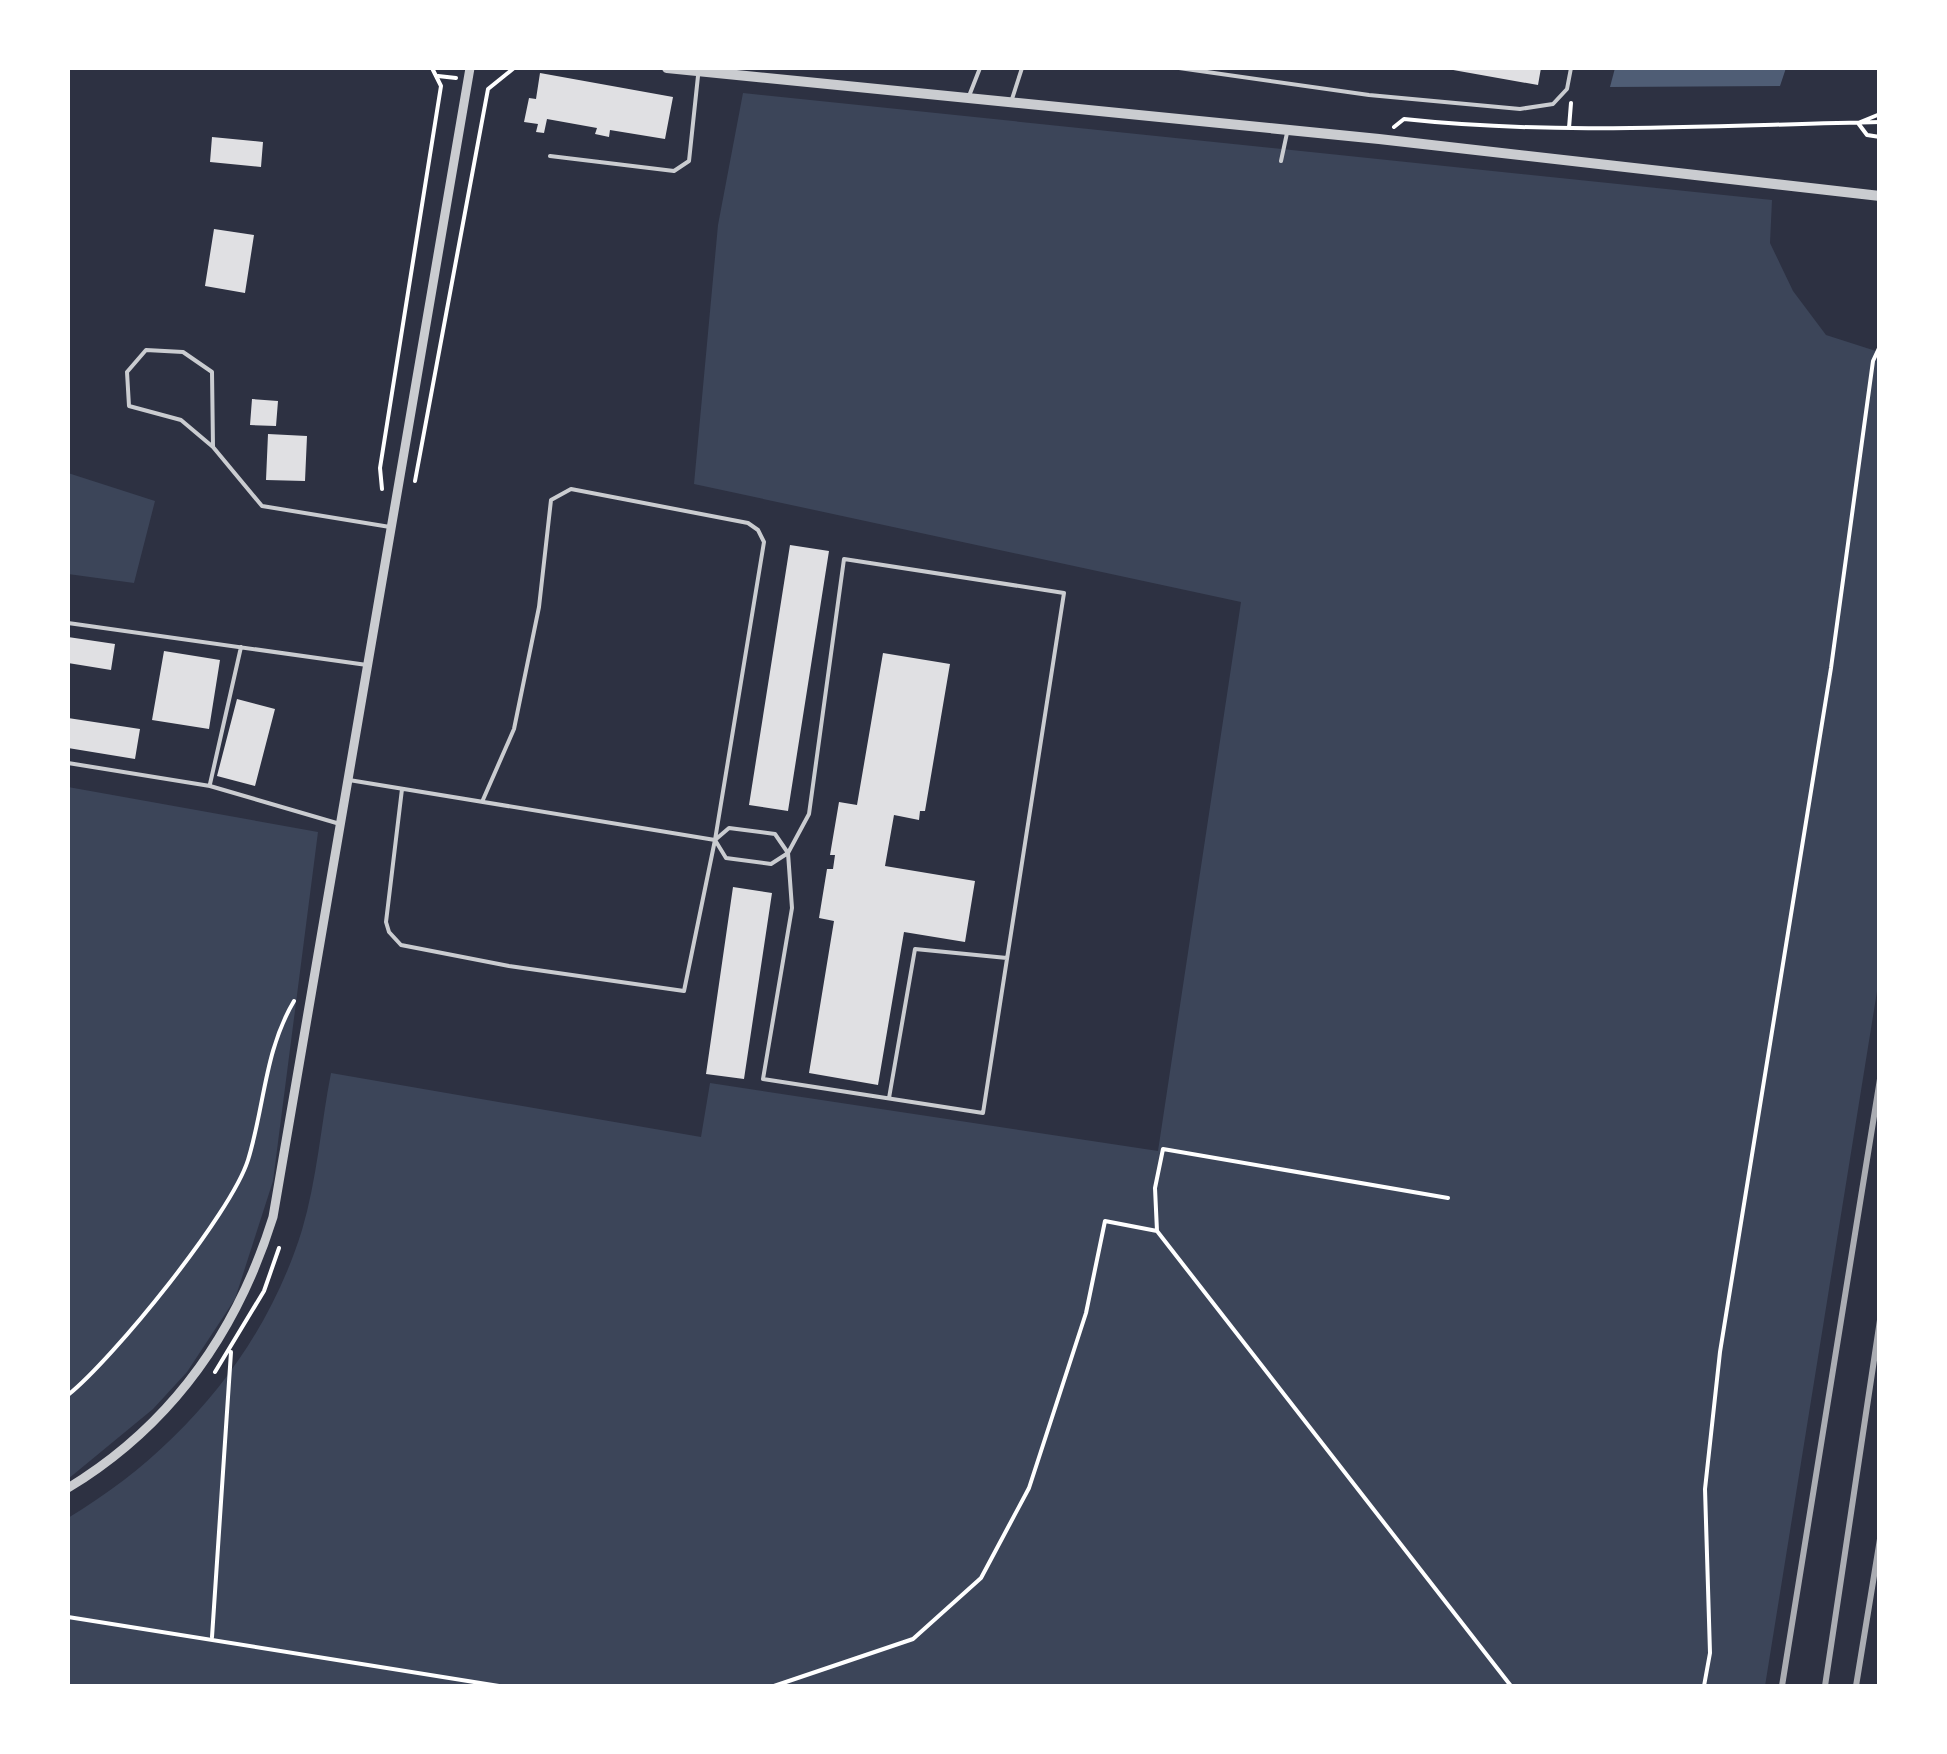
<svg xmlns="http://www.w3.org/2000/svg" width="1947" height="1754" viewBox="0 0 1947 1754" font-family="Roboto,sans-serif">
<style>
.green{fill:#3c4559}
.water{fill:#4f5d75}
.building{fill:#e0e0e3}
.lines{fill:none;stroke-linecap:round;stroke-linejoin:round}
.path{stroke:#fff;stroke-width:4}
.service{stroke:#caccd0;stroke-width:4}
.minor{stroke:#caccd0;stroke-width:9}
.tertiary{stroke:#caccd0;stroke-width:10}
.rail{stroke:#abadb3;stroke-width:6}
</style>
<rect width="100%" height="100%" fill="#2d3142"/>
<path class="green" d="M743,93L1772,200L1770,243L1793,291L1826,335L1879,352V979L1765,1686H68V1518C176,1454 264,1353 302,1230C317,1180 321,1124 331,1073L701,1137L710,1083L1158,1151L1241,602L694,484L718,225Z
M68,473L155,501L134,583L68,574Z
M68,787L318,832L273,1181L235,1299L187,1372L153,1409L68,1479Z"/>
<path class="water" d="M1615,68H1786L1780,86L1610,87Z"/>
<path class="building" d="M1442,68H1541L1538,85Z
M540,73L673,97L665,139L610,130L609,137L595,134L597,128L547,119L544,133L536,132L538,124L524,122L529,98L536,99Z
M212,137L263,142L261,167L210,162Z
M214,229L254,235L245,293L205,286Z
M252,399L278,401L276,426L250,425Z
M268,434L307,436L305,481L266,480Z
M790,545L829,551L788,811L749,805Z
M68,637L115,644L111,670L68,663Z
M164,651L220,660L209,729L152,720Z
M883,653L950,664L925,811H920L919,820L894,815L885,866L975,881L965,942L904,932L878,1085L809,1073L834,921L819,918L827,869H833L835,855H830L839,802L857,805Z
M237,699L275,709L255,786L217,776Z
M68,718L140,729L135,759L68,748Z
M733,887L772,893L744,1079L706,1074Z"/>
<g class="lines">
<path class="path" d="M438,76L456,78
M1880,114L1858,123L1867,135L1880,137
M1394,127L1404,119C1561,136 1721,125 1880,122
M1569,128L1571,103
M415,481L488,89L514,68
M382,489L380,468L441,86L432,68
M1157,1231L1155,1188L1163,1149L1448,1198
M215,1372L264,1291L279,1248
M68,1395C113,1359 231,1214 248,1160C265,1105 264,1052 294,1001
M68,1617L499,1686
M212,1637L231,1352
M774,1686L913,1639L981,1578L1029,1488L1086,1313L1105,1221L1157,1231L1511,1686
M1704,1686L1710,1653L1705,1489L1720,1352L1831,668L1873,361L1880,346"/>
<path class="service" d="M1179,68L1369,95L1520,109L1553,104L1567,89L1571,68
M969,96L980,68
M1012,99L1022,68
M550,156L674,171L689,161L698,76
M1281,161L1287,133
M213,447L181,420L129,406L127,372L146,350L183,352L212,372L213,447L262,506L390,527
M844,559L1064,593L983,1113L763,1079L792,908L788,853L809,814Z
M68,623L367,665
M68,763L210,786L340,824
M349,780L715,840L726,858L771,864L788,853L775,834L729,828L715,840
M210,784L241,647
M402,789L386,922L389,932L401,945L509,966L684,991L715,840L764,542L758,530L748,523L571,489L551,500L539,607L514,729L482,802
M889,1098L915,949L1007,958"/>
<path class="minor" d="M68,1488C172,1425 237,1332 273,1217L470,68"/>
<path class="tertiary" d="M667,68L1379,139L1880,196"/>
<path class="rail" d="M1782,1686L1880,1079
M1825,1686L1880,1320
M1856,1686L1880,1539"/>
</g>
<rect width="1947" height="1754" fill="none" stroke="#ffffff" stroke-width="140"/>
</svg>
